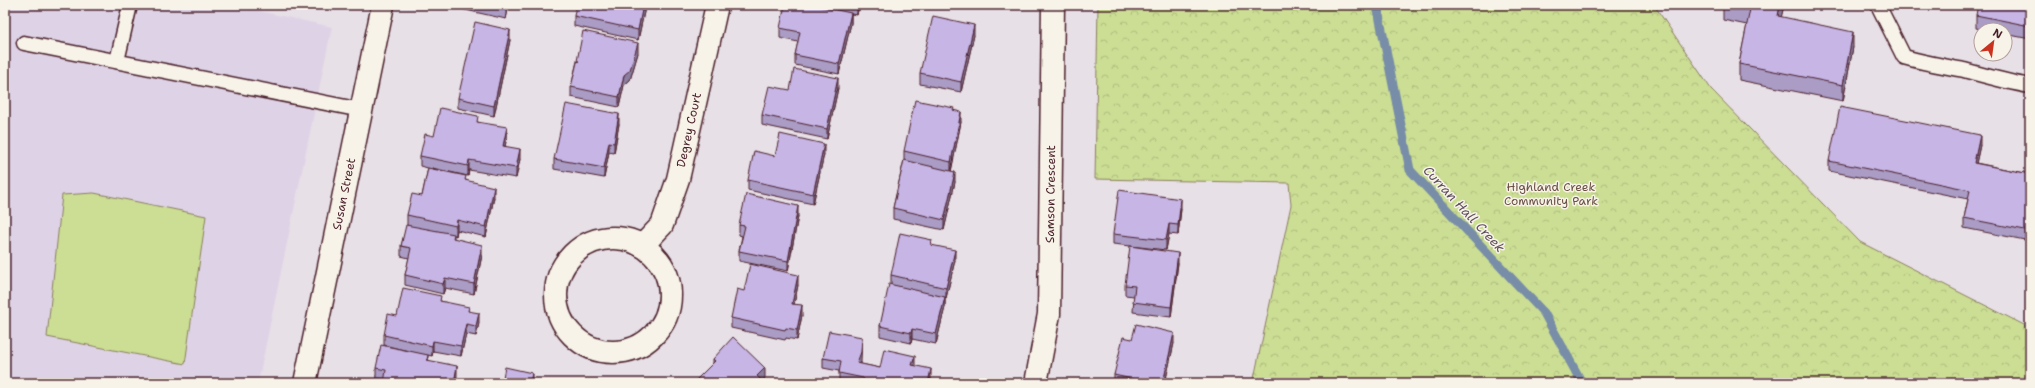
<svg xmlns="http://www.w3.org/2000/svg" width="2035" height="388" viewBox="0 0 2035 388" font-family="'Shantell Sans',sans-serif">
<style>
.built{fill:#ded3e6}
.forest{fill:url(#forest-crowns);stroke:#8a7e5f}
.pitch{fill:#cbde93;stroke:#8a7e5f}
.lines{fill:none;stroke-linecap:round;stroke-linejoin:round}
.stream{stroke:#788da7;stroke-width:9}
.service-casing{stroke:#4a1f2b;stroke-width:17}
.minor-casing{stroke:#4a1f2b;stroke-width:25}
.service{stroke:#f7f3e8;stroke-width:14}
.minor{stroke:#f7f3e8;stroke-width:22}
.wall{fill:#aa9cc5;stroke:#4a1f2b}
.shaded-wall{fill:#8b7fa0;stroke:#4a1f2b}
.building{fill:#c6b5e5;stroke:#4a1f2b}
.labels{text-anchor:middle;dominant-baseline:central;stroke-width:3;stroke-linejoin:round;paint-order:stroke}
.street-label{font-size:12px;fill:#4a1f2b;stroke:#f7f3e8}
.park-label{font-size:12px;fill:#6a4f45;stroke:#f7f3e8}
.water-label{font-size:13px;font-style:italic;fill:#5d4d5e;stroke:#f7f3e8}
</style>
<defs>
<pattern id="forest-crowns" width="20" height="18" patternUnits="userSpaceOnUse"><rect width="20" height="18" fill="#cbde93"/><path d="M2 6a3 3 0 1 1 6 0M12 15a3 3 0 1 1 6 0" fill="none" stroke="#b0be7f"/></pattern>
</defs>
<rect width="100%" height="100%" fill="#e8e0e7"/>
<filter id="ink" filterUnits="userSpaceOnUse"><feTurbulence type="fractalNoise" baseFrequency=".025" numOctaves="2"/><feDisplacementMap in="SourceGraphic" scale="8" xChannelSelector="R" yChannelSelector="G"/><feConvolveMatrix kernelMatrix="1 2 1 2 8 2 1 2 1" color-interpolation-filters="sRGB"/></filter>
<g filter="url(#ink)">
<path class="built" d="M5,5H232L332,27L258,383H33L5,377Z"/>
<path class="forest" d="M1098,5H1654L1711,89L1860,242L2030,328V383H1253L1291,205L1289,183L1095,179Z"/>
<path class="pitch" d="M94,193L206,216L185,364L47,337L62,195Z"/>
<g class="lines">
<path class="stream" d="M1375,5L1378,10L1410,170L1544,313L1582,383"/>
<defs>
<path id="service" d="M1878,5L1904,57C1924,63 1944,66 1964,70C1986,76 2007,82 2030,86
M24,43L361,110
M117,61L130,5"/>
<g id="minor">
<circle cx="613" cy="295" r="57"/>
<path id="s1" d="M642,246L662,225L678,179L717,5"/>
<path id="s2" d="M305,383L383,5"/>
<path id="s3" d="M1036,383L1049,314L1053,5"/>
</g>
</defs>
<use href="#service" class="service-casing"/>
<use href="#minor" class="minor-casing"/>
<use href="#service" class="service"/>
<use href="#minor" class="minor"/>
</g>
<path class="wall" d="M452,5H509L506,19L452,7Z
M644,5V12L638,40L574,26V16Z
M822,5H859L857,15L851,14V23L839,74L795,65V55L798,42L780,38V28L822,7Z
M1723,5H1784L1781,17L1853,47L1843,101L1739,80V64L1747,25L1723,20Z
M2030,5V39L2005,34V30H1985L1976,28V15Z
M974,35L961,92L920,84V73Z
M510,40L494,116L458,108V98Z
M638,53L630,80L624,85L619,107L571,97V87L577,61Z
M838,88L827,139L762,125V115Z
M954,110L961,122L951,171L955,182L944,230L893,219V208L904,160V151Z
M478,122L507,137L505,146L520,159L516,178L469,170L468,176L432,168L466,180L494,197L486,237L457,230L456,236L454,235V239L482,255L474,294L445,288L443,294L405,285V275L409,258L401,256V246L407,225V215L422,196L428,168L420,166V156L434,136Z
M619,124L614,153L609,152L604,178L554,169V159Z
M1980,145L1976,163L2030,174V241L1964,228V218L1968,199L1829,171V161Z
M824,154L813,204L748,190V180L775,156Z
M1181,209L1178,235L1169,234L1166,250L1113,244V234Z
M798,216L788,271L739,261V251L742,236L739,235V225Z
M932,245L955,260L946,298L945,297V307L936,344L912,339L911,343L880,336V326L891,285V275Z
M1178,263L1171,317L1133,312L1134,296L1125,295V285Z
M798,285L794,304L802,315L797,340L786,338L785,340L731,328V318L744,291Z
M441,301L469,311L479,323L476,336L466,334L461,356L433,351L432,356L428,355V360L457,376L384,379L376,378V368L412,352L384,345V335L397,316Z
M1132,339L1174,343L1165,383H1114V375Z
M823,358L861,362V364L880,368L915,365L931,379V383H839V371L823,368Z
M713,359L765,378L762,381L764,383H696V380L713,363Z"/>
<path class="shaded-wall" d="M507,5H509L506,19V9Z
M643,5H644V12L638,40V30Z
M857,5H859L857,15Z
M1780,5H1784L1778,32V16Z
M851,13V23L839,74V64Z
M974,25V35L961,92V82Z
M510,30V40L494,116V106Z
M1853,32V47L1843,101V85Z
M638,43V53L630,80L624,85L619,107V97L624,75Z
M838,78V88L827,139V129Z
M961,112V122L951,172V162Z
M619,114V124L614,153V143Z
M507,127V137L503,156V146Z
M1980,135V145L1974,173V163Z
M609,142V152L604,178V168Z
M824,144V154L813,204V194Z
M520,149V159L516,178V168Z
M469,160V170L468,176V166Z
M955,172V182L944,230V220Z
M494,187V197L486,237V227Z
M1181,199V209L1178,235V225Z
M798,206V216L788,271V261Z
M457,220V230L456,236V226Z
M1169,224V234L1166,250V240Z
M482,245V255L474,294V284Z
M955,250V260L946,298V288Z
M1178,253V263L1171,317V307Z
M798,275V285L792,314V304Z
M445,278V288L443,294V284Z
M945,297V307L936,344V334Z
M802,305V315L797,340V330Z
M479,313V323L476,336V326Z
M466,324V334L461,356V346Z
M912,329V339L911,343V333Z
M1174,333V343L1165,383H1163Z
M862,337L861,362L857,373V363Z
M433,341V351L432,356V346Z
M915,356V366L912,365Z
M457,366V376L456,383H454Z
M765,368V378L760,383L757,376Z
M931,369V383H928Z
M532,373V383H530Z"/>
<path class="building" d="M489,5H507L506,9Z
M576,5H643L638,30L574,16Z
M785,5H813L851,13L839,64L795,55L800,32L780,28Z
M1728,5H1780L1778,16L1853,32L1843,85L1739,64L1750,9Z
M1978,5H2030V26L1976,15Z
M933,16L974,25L961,82L920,73Z
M475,22L510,30L494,106L458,98Z
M583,31L638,43L630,70L624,75L619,97L571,87L577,62L579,61H577Z
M794,69L838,78L827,129L762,115L769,86L790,90Z
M915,100L954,108L953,110L961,112L951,162L904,151Z
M566,104L619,114L614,143L609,142L604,168L554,159Z
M1840,107L1980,135L1974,163L2030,174V231L1964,218L1970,190L1829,161Z
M440,108L478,116L477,122L507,127L503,146L520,149L516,168L469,160L468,166L420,156L425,134L434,136Z
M780,134L824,144L813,194L748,180L754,151L775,156Z
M904,160L955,172L944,220L893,208Z
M428,168L466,176L465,180L494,187L486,227L457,220L456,226L407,215L412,194L422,196Z
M1119,190L1181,199L1178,225L1169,224L1166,240L1113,234Z
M746,194L798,206L788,261L739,251L745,226L739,225Z
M406,225L454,234L453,238L482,245L474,284L445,278L443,284L405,275L411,248L401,246Z
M900,233L932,240L931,245L955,250L946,288L891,275Z
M1130,246L1178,253L1171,307L1133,302L1135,286L1125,285Z
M750,264L798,275L792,304L802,305L797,330L786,328L785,330L731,318L737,289L744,291Z
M889,284L945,297L936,334L912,329L911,333L880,326Z
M403,288L441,296L440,301L469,307L468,311L479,313L476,326L466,324L461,346L433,341L432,346L384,335L388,314L397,316Z
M1136,324L1174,333L1163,383H1150L1114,375L1123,337L1132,339Z
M829,331L862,337L861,352L857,363L880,368L884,349L915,356L912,365L931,369L928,383H867L863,378L839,373L841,361L823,358Z
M733,337L765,368L757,376L764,383H699L696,380L715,361L713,359Z
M381,345L428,355L427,360L457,366L454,383H384L386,370L376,368Z
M505,367L532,373L530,383H502Z"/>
</g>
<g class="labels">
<g class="street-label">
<text stroke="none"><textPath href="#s1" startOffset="128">Degrey Court</textPath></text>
<text stroke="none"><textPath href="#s2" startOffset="193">Susan Street</textPath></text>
<text stroke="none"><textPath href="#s3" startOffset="190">Samson Crescent</textPath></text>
</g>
<g class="park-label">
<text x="1551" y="187">Highland Creek<tspan x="1551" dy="14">Community Park</tspan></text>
</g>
<g class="water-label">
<text transform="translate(1464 209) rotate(47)">Curran Hall Creek</text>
</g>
</g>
<rect width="2035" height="388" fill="none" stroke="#f7f3e8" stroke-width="20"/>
<rect x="10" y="10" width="2015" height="368" fill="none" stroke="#4a1f2b" stroke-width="1.5" filter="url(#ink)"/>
<g transform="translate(1993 42) rotate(29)"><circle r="19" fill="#f7f3e8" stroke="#b29e9c"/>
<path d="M0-3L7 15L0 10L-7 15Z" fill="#c8321e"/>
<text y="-6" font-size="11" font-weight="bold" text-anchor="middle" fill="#4a1f2b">N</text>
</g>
</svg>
